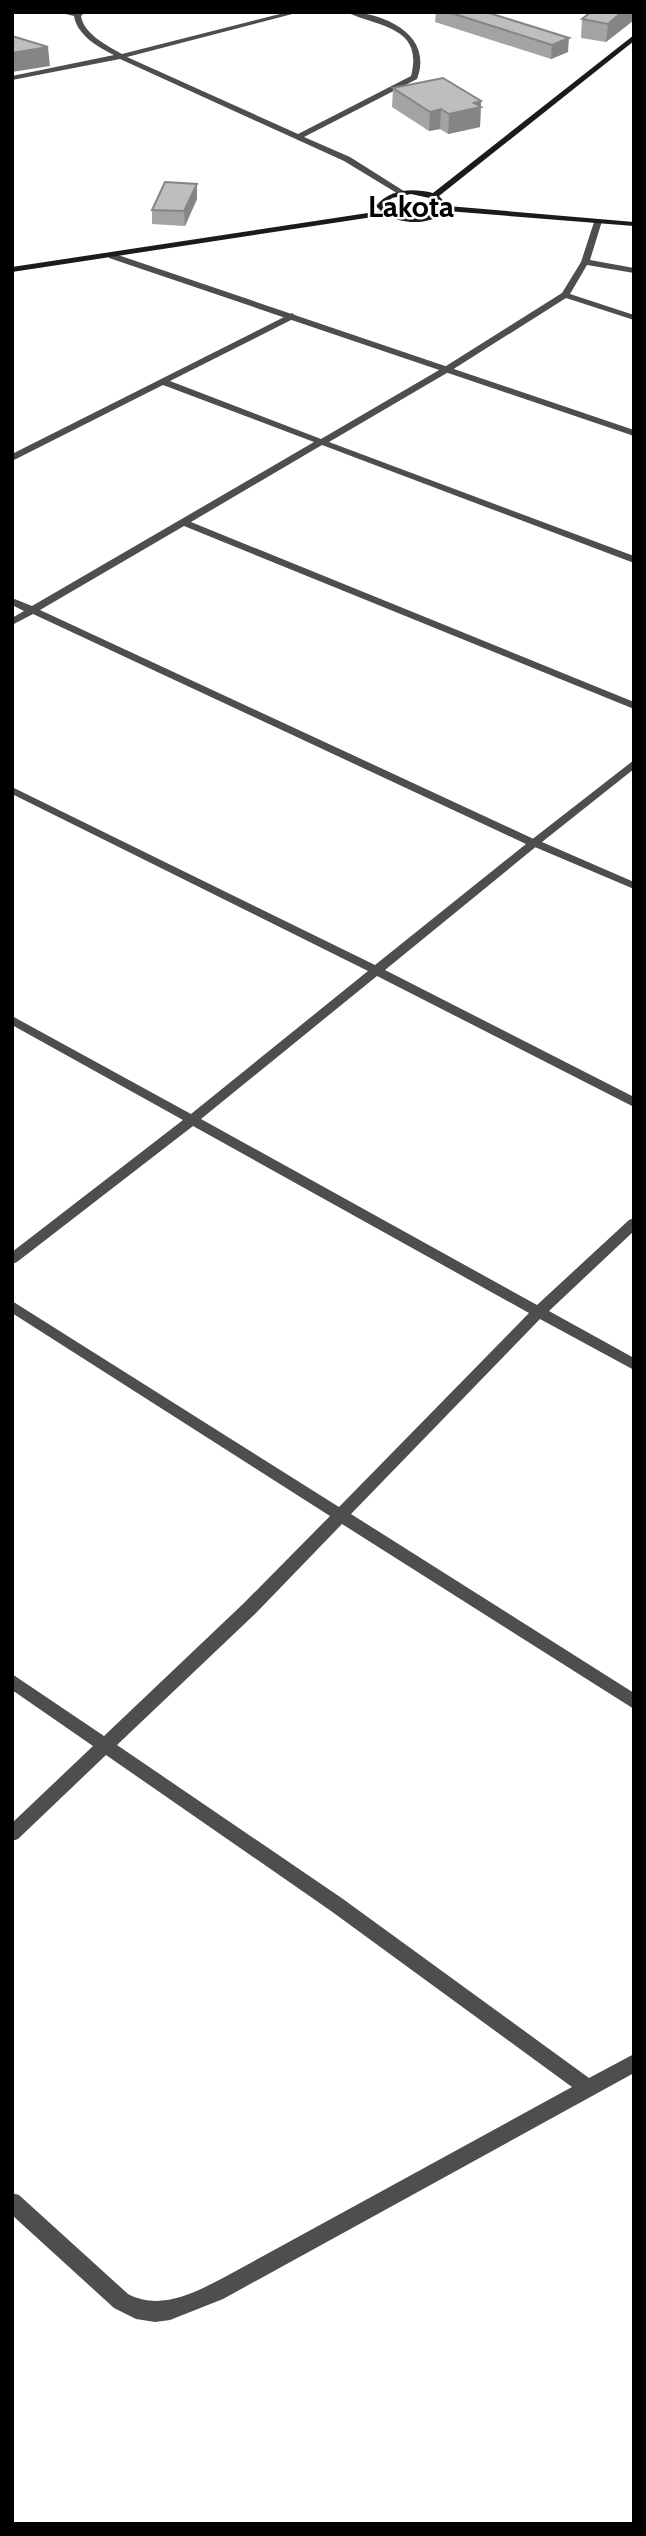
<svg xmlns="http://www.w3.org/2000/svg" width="646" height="2536" viewBox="0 0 646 2536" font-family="Cabin,sans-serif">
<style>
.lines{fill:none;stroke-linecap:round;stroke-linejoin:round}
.minor{fill:#4e4e4e;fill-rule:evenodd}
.tertiary{fill:#4e4e4e;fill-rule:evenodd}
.secondary{fill:#1b1b1b;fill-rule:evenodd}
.wall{fill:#a3a3a3}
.shaded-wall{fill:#858585}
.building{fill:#bebebe;stroke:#858585;stroke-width:2}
.labels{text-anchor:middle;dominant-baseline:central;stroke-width:5;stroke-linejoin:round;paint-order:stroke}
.far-town-label{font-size:30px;font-weight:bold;fill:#000;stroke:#fff}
</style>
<rect width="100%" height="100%" fill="#fff"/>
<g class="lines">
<path class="minor" d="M57,12H85L81,16C84,34 106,45 122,54L288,12H300L127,57L298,134L411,76C424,26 378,27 346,12C383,12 434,34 417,79L304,137L350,157L407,193L400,195L344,161L120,59L12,80V76L114,55C98,47 77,35 74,16Z
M595,219L602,221L590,260L634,268V273L587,265L570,294L634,315V320L566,298L452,370L329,442L634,556V563L322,445L191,522L634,702V709L184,526L40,610L538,841V845L385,970L634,1097V1107L377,976L201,1119L537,1305L629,1220L634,1218V1231L549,1311L634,1358V1370L540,1319L351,1514L634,1693V1709L342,1524L256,1613L117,1745L343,1899L589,2078L634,2054V2073L223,2299L170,2320L155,2322L136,2319L114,2308L12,2215V2193L19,2195L128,2294C160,2311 194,2293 223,2278L572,2087L331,1911L106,1755L18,1839L12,1841V1823L93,1746L12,1690V1674L104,1736L244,1603L330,1516L12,1313V1301L339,1507L529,1313L193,1126L17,1262L12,1264V1252L183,1120L12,1025V1016L191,1114L368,971L12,794V787L375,965L526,844L33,614L12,625V618L24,611L12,605V598L32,606L314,442L163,385L12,461V454L292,313L296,316L295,318L170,381L321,439L446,366L562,293L581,262Z"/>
<path class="tertiary" d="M109,254H115L634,430V436L109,258Z
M634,760V769L542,842L634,882V889L530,845V841Z"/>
<path class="secondary" d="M634,35V41L439,196L448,206L634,222V226L447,211C430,225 405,225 386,215L12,272V267L381,211L376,206C390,189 412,188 433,193ZM411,194L434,199L441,207C425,221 400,221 384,206L392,198Z"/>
</g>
<path class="wall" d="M436,12H486L568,52L551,59L435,22Z
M634,12V20L606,42L581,38L582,19Z
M393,88L481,101L480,127L448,134L440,129L429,131L392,107Z
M197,184V199L185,226L152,224V210Z"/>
<path class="shaded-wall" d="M622,12H634V20L606,42L608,24Z
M569,38L568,52L551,59L552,45Z
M48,47L50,66L12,72V53Z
M481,101L480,127L448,134L449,114L474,103Z
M441,109L440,129L429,131L430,112Z
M197,184V199L185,226L184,211Z"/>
<path class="building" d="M448,12H486L569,38L552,45Z
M591,12H622L608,24L582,19Z
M12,36L48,47L12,53Z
M443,78L481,101L474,103L481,107L449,114L441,109L430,112L393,88Z
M165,182L197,184L184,211L152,210Z"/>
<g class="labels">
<g class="far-town-label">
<text x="411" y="206">Lakota</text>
</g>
</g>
<rect width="646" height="2536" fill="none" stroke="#000000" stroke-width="28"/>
</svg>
